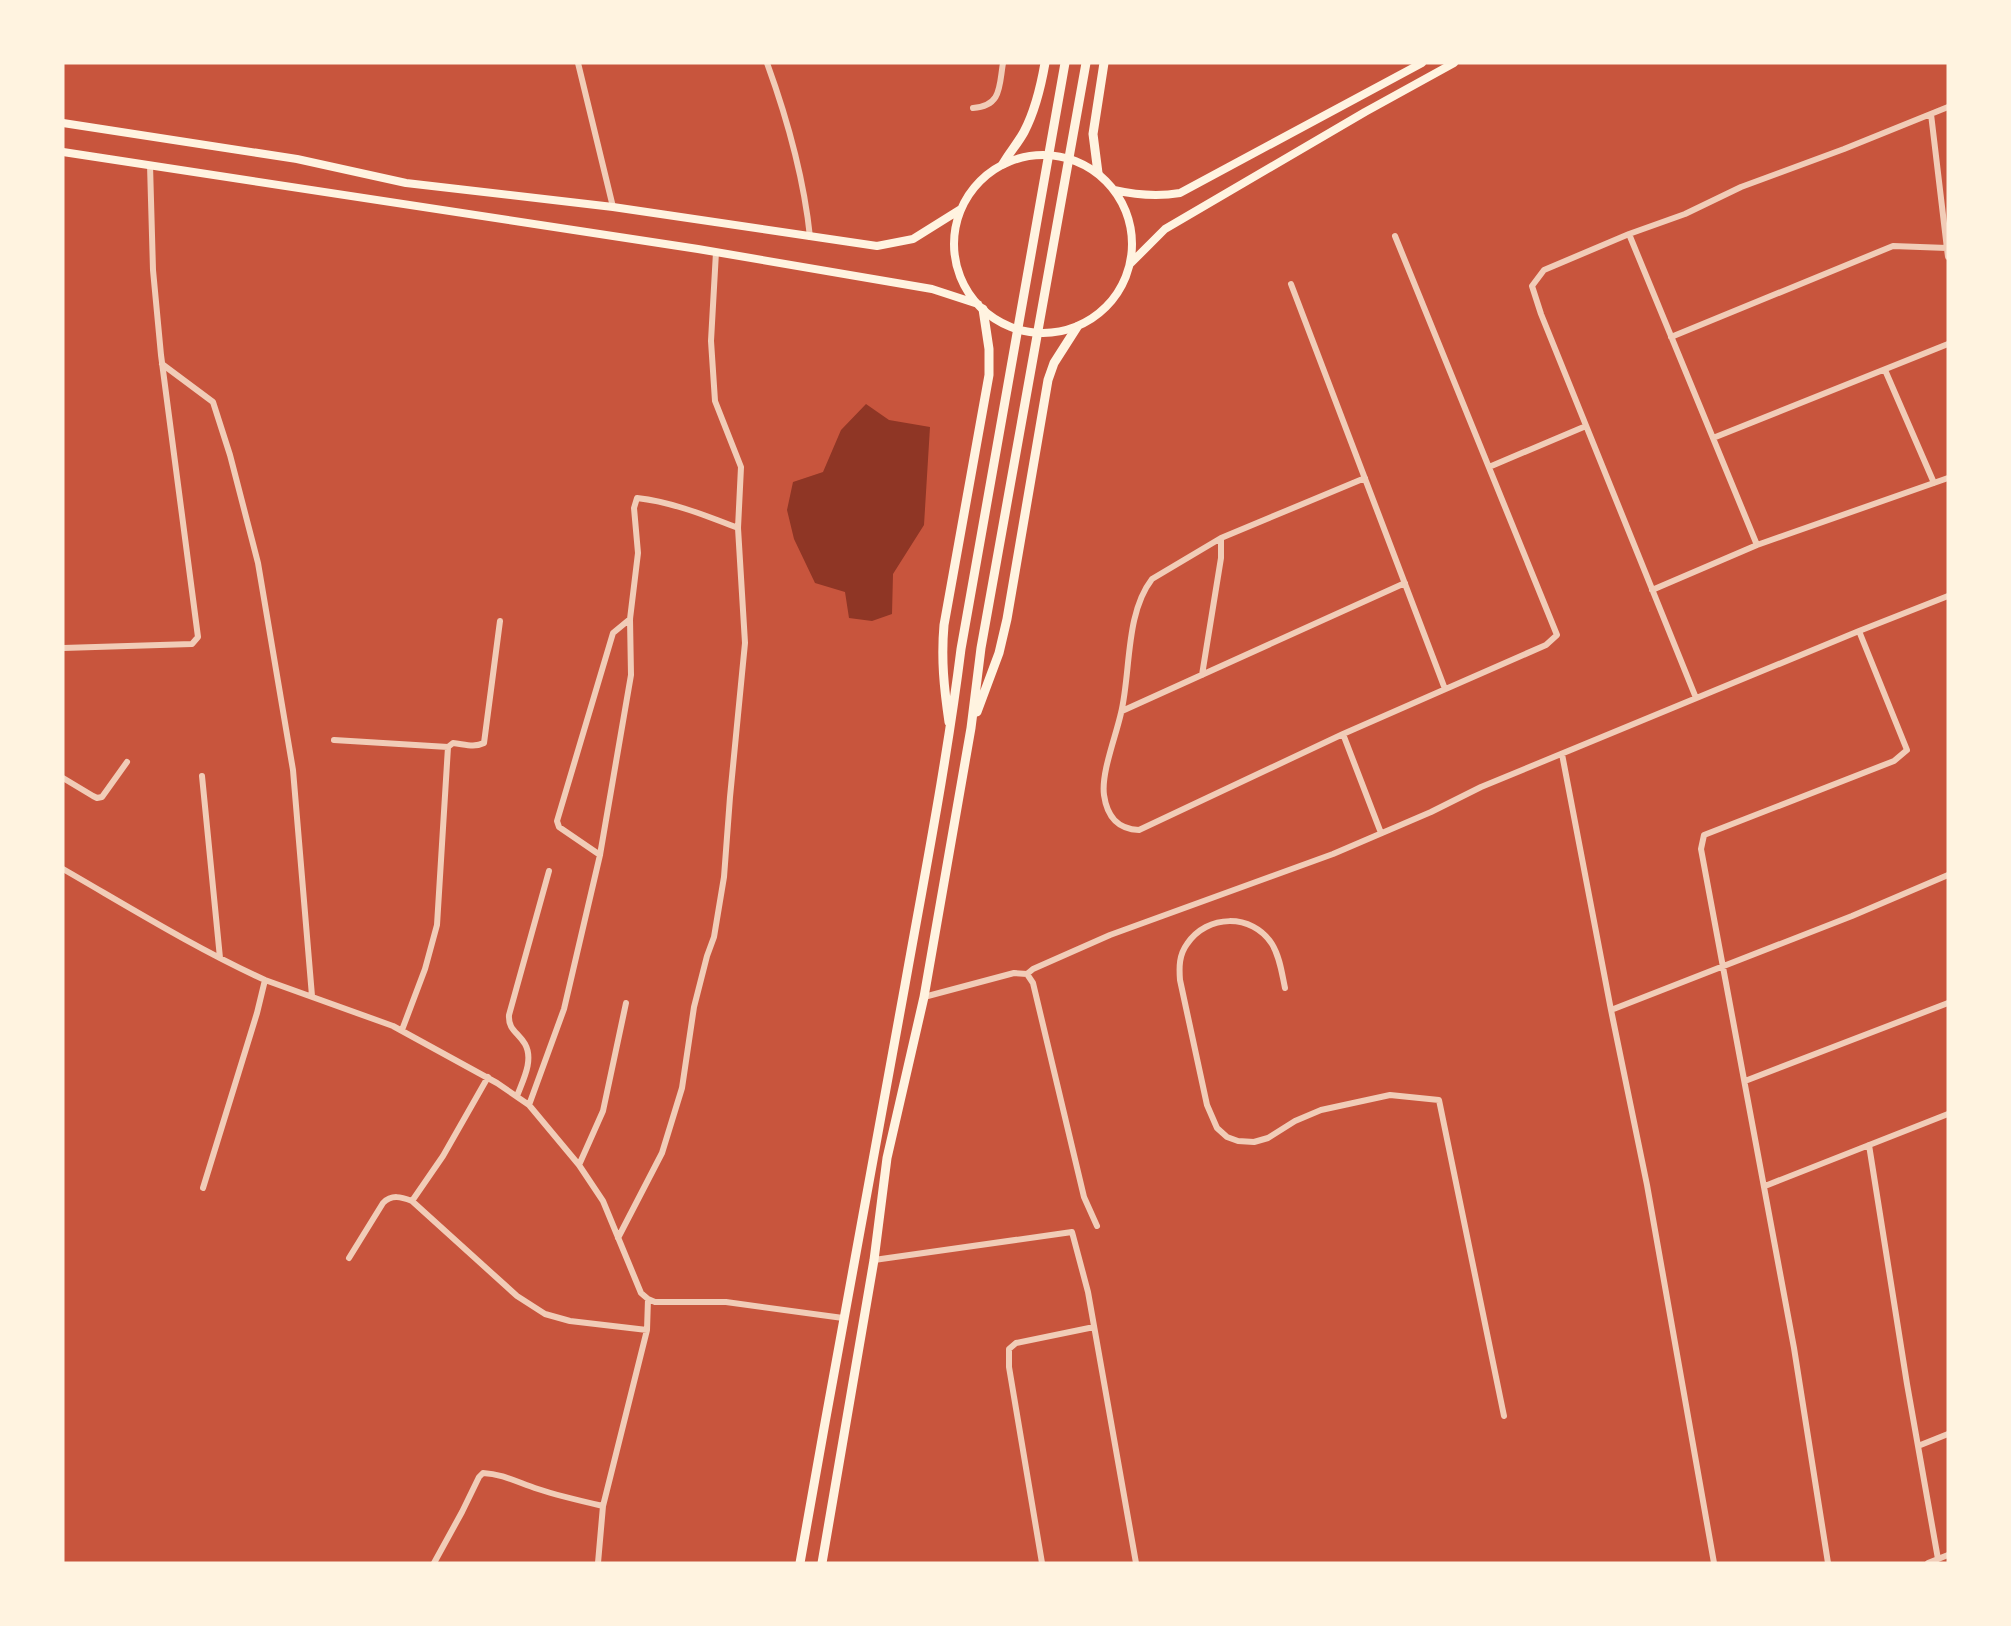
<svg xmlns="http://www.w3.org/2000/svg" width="2011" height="1626" viewBox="0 0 2011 1626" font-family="Barlow,sans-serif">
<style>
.water{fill:#8f3625}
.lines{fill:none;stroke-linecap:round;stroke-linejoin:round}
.minor{stroke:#f1ccb7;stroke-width:6}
.secondary{stroke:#fff3e0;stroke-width:8}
.primary{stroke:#fff3e0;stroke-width:9}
</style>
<rect width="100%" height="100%" fill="#c8553d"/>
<path class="water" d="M866,404L889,420L930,427L924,525L893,574L892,614L872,621L849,618L845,592L815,583L794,539L787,510L793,482L823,472L841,430Z"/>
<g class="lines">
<path class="minor" d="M578,63L613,207
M767,63C787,118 804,179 810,237
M973,108C1002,106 999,86 1003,63
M1931,114L1948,257
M1629,234L1757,545L1652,590
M1291,284L1445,689
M1671,337L1893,246L1947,248
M162,364L213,402L230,455L258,563L293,770L312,996
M1885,370L1934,483
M1713,438L1948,344
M1489,467L1586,426
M1221,538L1152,579C1125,614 1131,672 1121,713C1116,736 1101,773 1104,795C1107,816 1117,829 1139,830L1343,734L1546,645L1557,635L1395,236
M1757,545L1948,478
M63,648L192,644L198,637L161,355L153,270L150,165
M1202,675L1221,558V538L1365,478
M1696,698L1541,314L1532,286L1544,270L1629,234L1685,214L1741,187L1844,149L1948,107
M1122,711L1405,583
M1343,734L1381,833
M334,740L448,747
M1562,754L1611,1010L1852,916L1948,875
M202,776L220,958
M63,778L93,796L97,798L102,797L127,762
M600,855L559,827L557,821L613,633L630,619
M63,869C129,907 195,948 265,980L393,1026L497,1083L529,1105L579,1165L603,1201L641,1293L648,1299L655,1302H726L843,1318
M1027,974L1033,969L1110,935L1333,854L1431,812L1481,787L1859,631
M1285,988C1282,974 1280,957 1272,944C1252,913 1207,914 1187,944C1179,955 1179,967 1180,980L1207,1105L1217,1128L1227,1137L1238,1141L1254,1142L1268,1138L1295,1121L1321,1110L1390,1095L1439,1100L1504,1416
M924,997L1014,973L1027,974L1033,983L1084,1197L1097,1226
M1611,1010L1647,1185L1714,1563
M402,1030L425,969L437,925L448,747L453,743C464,744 474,748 484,743L500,621
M1745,1081L1948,1003
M517,1096C523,1080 534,1060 525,1044C518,1032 508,1030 509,1015L549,871
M529,1105L564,1009L600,855L631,675L630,619L638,553L634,508L637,498C672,502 704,515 738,528
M1869,1145L1907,1384L1938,1559
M579,1165L603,1111L626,1003
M1765,1186L1948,1114
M203,1188L257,1013L265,980
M412,1201L443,1156L488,1077
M618,1238L662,1153L682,1088L694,1007L707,956L714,937L724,877L730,797L745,643L738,528L741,467L715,401L711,341L716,252
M349,1258L383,1203C392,1194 401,1197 412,1201L517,1296L545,1314L570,1321L647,1330
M874,1260L1072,1232L1088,1292L1136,1563
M1918,1446L1948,1434
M434,1563L462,1512L479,1477L483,1473C503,1474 519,1483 538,1489C559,1496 581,1501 603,1506
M598,1563L603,1506L647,1330L648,1299
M1042,1563L1009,1367V1349L1016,1343L1094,1327
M1828,1563L1794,1348L1701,849L1704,835L1894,761L1907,750L1859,631L1948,596
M1928,1563L1948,1555"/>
<path class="secondary" d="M63,123L297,159L406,183L613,207L877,246L913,239L961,209
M63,152L698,249L932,289L978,304
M954 244a89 89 0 1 1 178 0a89 89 0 1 1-178 0Z
M1114,190C1136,195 1157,197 1180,193L1422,63
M1131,263L1165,229L1365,112L1454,63"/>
<path class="primary" d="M1003,164C1009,153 1018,143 1024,132C1035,111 1041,86 1045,63
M1098,173L1093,134L1104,63
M977,712L999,653L1007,619L1048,380L1054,363L1077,327
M949,722C944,688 941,659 944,625L989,375V349L983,309
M800,1563C834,1370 870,1177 905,985C925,873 947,761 961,649L1065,63
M822,1563L874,1260L887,1158L924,997L971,728L981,648L1086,63"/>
</g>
<rect width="2011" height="1626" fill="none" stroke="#fff3e0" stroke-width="129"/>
</svg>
